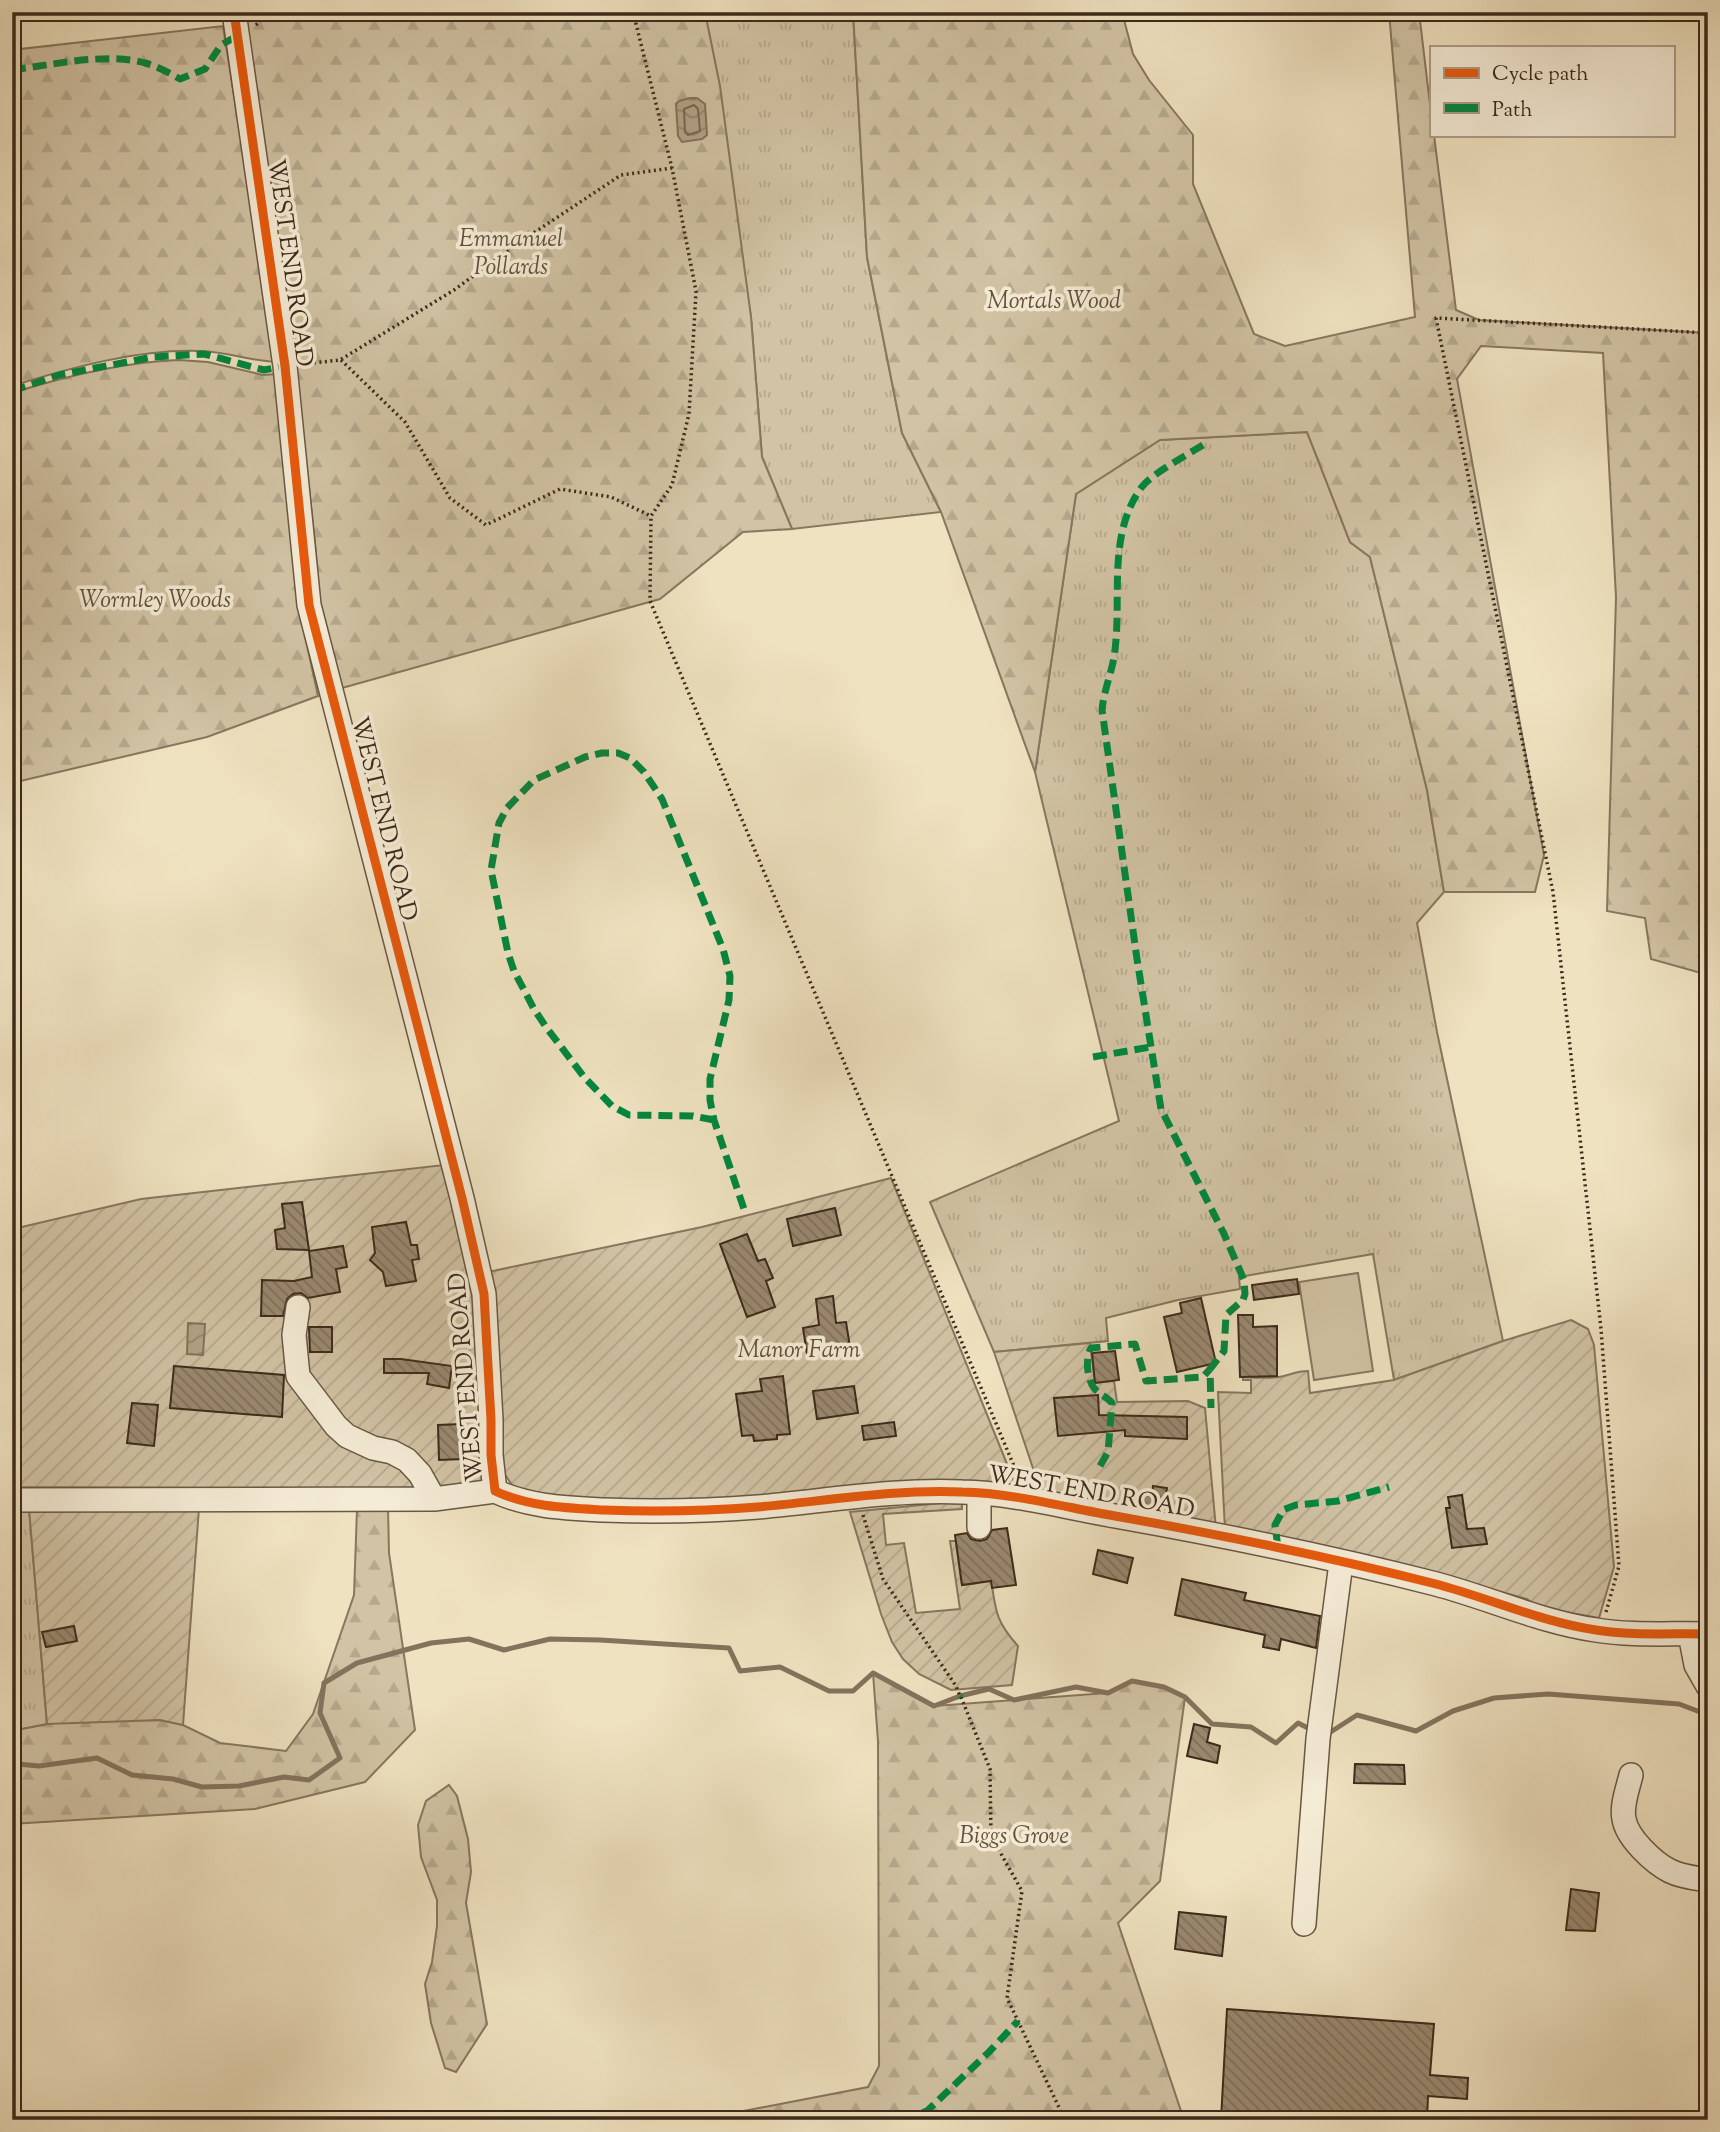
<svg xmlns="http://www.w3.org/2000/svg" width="1720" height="2132" viewBox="0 0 1720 2132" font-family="'Sorts Mill Goudy',serif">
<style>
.grass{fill:url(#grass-tufts);stroke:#88765f;stroke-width:2}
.forest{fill:url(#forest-firs);stroke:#88765f;stroke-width:2}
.garden{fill:url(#garden-furrows);stroke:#88765f;stroke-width:2}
.pitch{fill:#d1c3a4;stroke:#88765f;stroke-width:2}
.water{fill:url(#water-waves);stroke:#84725c;stroke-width:2}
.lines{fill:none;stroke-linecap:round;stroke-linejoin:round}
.shore{stroke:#786651;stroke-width:2}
.stream{stroke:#84725c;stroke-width:5}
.building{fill:url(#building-back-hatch);stroke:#3e291a;stroke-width:2}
.minor-casing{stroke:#6a5744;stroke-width:26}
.path{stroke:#3e291a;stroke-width:3.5;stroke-dasharray:2 3.5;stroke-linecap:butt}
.minor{stroke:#f5ecd6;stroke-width:23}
.quiet{stroke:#00873e;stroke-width:7;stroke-dasharray:14 7;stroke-linecap:butt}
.cycleway-casing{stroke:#f5ecd6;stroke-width:13}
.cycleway{stroke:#e8590c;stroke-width:9}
.labels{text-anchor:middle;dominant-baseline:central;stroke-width:7;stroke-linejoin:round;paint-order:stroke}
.park-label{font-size:24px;font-style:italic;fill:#63503c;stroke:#f5ecd6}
.street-label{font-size:24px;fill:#3e291a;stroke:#f5ecd6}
</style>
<defs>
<pattern id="grass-tufts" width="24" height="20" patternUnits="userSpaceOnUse" patternTransform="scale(1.75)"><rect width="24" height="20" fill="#d1c3a4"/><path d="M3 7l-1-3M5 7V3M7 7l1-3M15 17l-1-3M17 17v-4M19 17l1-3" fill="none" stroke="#b4a88d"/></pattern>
<pattern id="forest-firs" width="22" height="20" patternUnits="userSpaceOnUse" patternTransform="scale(1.75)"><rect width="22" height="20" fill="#d1c3a4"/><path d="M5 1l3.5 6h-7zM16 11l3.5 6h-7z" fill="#b4a88d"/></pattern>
<pattern id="garden-furrows" width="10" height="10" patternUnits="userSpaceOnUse" patternTransform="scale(1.75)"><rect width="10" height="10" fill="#d1c3a4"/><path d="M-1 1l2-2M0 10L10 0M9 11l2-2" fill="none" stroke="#b4a88d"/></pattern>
<pattern id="water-waves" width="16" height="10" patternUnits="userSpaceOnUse" patternTransform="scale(1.75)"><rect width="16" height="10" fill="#b3a388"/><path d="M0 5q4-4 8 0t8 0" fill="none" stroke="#93856e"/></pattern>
<pattern id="building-back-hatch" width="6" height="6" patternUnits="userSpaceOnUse" patternTransform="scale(1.75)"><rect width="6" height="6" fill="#9a8970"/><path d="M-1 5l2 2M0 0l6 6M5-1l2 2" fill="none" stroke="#7f705b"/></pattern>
</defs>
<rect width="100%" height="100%" fill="#efe2c0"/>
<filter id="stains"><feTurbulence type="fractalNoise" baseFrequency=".00286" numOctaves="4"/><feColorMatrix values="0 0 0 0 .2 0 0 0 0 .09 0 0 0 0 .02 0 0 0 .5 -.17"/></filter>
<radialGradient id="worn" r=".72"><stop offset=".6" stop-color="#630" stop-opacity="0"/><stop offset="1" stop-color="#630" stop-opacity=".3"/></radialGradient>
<path class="grass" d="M705,12H853L867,257L902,433L941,512L792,529L762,457L751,317Z
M1307,432L1350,542L1370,557L1427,790L1444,892L1417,923L1437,1032L1503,1341L1394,1380L1373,1254L1239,1277L1240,1289L1178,1300L1106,1318L1108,1341L994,1352L930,1202L1119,1121L1035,772L1076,494L1160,440Z
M12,1508H29L47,1724L12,1731Z"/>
<path class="forest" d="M243,12H705L720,86L751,317L762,457L792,529L743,532L660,599L342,688L319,605L316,553L295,359Z
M853,12H1122L1133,54L1149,80L1193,135V184L1254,334L1285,346L1415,317L1389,12H1419L1431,113V135H1434L1456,310L1479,320L1708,333V975L1651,959L1645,918L1607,911L1616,597L1603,353L1481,346L1457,379L1544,855L1535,892H1444L1427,790L1370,557L1350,542L1307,432L1160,440L1076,494L1035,772L941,512L902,433L867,257Z
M223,26L276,362C251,361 227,352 202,351C142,348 69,368 12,386V50Z
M179,360L208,362L263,375L277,374L299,608L318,696L207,737L12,783V393C66,376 123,362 179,360Z
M388,1507L389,1553L415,1730L365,1782L255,1809L12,1824V1731L58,1722L160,1720L183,1725L220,1743L286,1751L313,1714L354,1595L357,1509Z
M873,1673L934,1706L1107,1693L1132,1681L1164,1687L1185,1697L1160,1881L1118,1923L1184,2120H697L868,2087L879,2066L878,1741Z
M449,1785L457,1796L468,1839L471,1872L466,1903L487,2024L456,2072L445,2068L431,2023L425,1984L432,1962L437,1926V1900L421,1857L418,1825L426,1801Z"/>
<path class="garden" d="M444,1165L474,1289L485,1485L372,1489L20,1487L13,1229L141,1199Z
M891,1178L1018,1491L660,1505L529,1497L514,1488L504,1473L488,1272L702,1227Z
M1571,1320L1588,1329L1594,1345L1614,1567L1599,1618L1537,1607L1527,1599L1412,1567L1225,1530L1218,1392L1251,1393V1380H1243V1367L1246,1377C1258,1378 1272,1379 1284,1376C1292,1374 1298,1371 1308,1371L1310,1393L1394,1380L1503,1341Z
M1090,1343L1095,1383L1114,1381L1117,1402L1188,1401L1205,1408L1216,1529L1042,1495L994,1352Z
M962,1501V1509L883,1514L886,1545L904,1543L916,1613L960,1609L950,1541H956L962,1585L977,1583V1575L990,1573C996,1608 993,1618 1018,1646L1012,1685L951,1690L919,1674L903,1659L892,1642L881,1614L850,1512Z
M29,1508H199L183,1725L160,1720L47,1724Z"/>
<path class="pitch" d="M1358,1273L1373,1371L1314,1380L1299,1282Z"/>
<path class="water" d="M690,98H697L705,104L707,135L702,139L682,142L678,136L676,104L679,101Z
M188,1323L205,1324L203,1355L187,1354Z"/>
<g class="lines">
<path class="shore" d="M694,105L698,109L700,131L688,135L685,132L684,109Z"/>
<path class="stream" d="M1326,1735L1357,1715L1416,1731L1453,1711L1494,1698L1548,1694L1679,1704L1708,1715
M12,1770L17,1764L39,1766L97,1758L132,1775L173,1779L202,1787L239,1786L284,1777L309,1780L340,1758L320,1713L324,1683L357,1663L431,1643L469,1639L504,1650L550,1639L600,1640L729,1648L740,1671L780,1667L829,1691H853L873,1673L934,1706L960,1696L989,1689L1014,1700L1076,1687L1108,1693L1132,1681L1164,1687L1185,1697L1212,1724L1251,1727L1276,1743L1298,1723L1312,1730"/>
</g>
<path class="building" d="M302,1202L309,1250L277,1249L275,1230L285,1228L282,1204Z
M835,1208L841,1235L793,1246L787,1219Z
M406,1222L411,1245H417L419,1259L412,1260L416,1281L386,1286L383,1272L370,1260L375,1253L372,1227Z
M747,1234L758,1261L765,1259L773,1278L766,1281L775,1307L747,1317L720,1244Z
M343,1246L347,1267L336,1269L340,1292L308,1298L301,1293L293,1294L287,1299L283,1316H261L262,1280L294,1281L312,1277L309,1251Z
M1297,1279L1299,1294L1254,1300L1252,1285Z
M833,1296L836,1323L846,1322L850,1347L807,1354L803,1328L819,1325L816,1299Z
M1201,1298L1216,1363L1177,1372L1164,1317L1182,1313L1180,1303Z
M1238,1315H1253V1327L1277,1326V1376L1240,1377Z
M309,1327H332V1352H310Z
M1115,1351L1119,1380L1095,1383L1092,1353Z
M384,1359H401L452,1366L449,1388L427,1384L429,1373H384Z
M174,1366L284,1375L282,1417L170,1408Z
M783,1376L790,1434L777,1435V1439L754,1441L753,1435L742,1436L736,1394L762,1391L760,1379Z
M854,1386L858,1413L817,1419L813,1391Z
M1098,1395L1099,1415L1187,1417V1439L1125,1436V1430L1058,1436L1054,1398Z
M132,1403L158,1405L154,1446L127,1443Z
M894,1422L896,1436L864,1440L862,1426Z
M461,1424L463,1459L439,1460L438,1425Z
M1153,1486L1167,1488L1163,1511L1134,1505L1136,1493L1152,1496Z
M1462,1495L1467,1529L1484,1528L1487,1544L1452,1548L1446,1508H1450L1448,1497Z
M1007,1528L1016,1585L992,1588L991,1581L962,1585L955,1535L967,1533L971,1539L980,1541L987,1539L992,1530Z
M1098,1550L1133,1558L1127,1583L1093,1574Z
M1182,1579L1246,1593L1244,1600L1320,1616L1316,1648L1281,1639L1279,1650L1263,1647L1265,1635L1175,1615Z
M74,1626L77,1641L46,1647L42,1632Z
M1194,1724L1210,1728L1207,1742L1220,1746L1217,1763L1187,1756Z
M1355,1764L1404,1765L1405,1784L1354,1783Z
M1571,1889L1599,1893L1595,1931L1566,1930Z
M1179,1912L1226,1917L1222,1956L1175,1949Z
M1227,2009L1434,2024L1430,2075L1468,2078L1467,2099L1428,2096L1427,2120H1221Z"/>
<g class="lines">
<defs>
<path id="minor" d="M234,12L285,366L309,605L462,1198L484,1294L491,1420V1455L495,1491C529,1507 566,1508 604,1510C655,1512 707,1511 758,1507C826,1501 894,1489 962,1492C1013,1493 1064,1507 1115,1516C1222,1535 1330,1557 1436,1584C1489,1598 1541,1622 1596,1630C1632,1636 1671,1633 1708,1634
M298,1307L294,1335L298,1376L336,1426L347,1436L373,1448L392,1452L407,1460L420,1474L434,1499
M12,1500L434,1499L495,1491
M979,1527V1493
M1690,1634L1696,1665L1708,1686
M1631,1775C1628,1788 1621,1806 1624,1819C1627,1838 1654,1863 1670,1871C1682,1877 1695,1878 1708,1880
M1304,1924L1318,1739L1341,1563"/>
</defs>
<use href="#minor" class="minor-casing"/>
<path class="path" d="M633,12L672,168L696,291L689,414L672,485L651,516L650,601L1019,1478
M256,25L270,12
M341,360L405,422L450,498L486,525L560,489L611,497L651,516
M303,364L340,360L454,290L526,238L621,175L672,168
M863,1515L883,1579L956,1686L960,1696
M1606,1612L1619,1566L1601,1329L1553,892L1436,318L1708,333
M961,1697L990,1769L991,1836L1022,1891L1007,1998L1065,2120"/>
<use href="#minor" class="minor"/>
<path class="quiet" d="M12,70C52,65 106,52 145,63C157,66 169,73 180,79L205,69L221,45L237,36
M12,391L59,375L153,357L204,354L264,370L285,366
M1203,445C1187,455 1151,474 1141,488C1106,537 1123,601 1114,657C1111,675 1104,690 1102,710L1137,959L1161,1109L1224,1234L1244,1280L1245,1294L1243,1300L1226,1315L1224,1351L1210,1369L1211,1408
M12,718L19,715
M1093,1057L1150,1047
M714,1120L693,1116L629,1115L612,1106L584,1077L546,1027L534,1009L514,971L508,953L491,870L499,823L507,808L534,780L585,757L602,753H618L630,758L644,772L662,799L723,949L730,976L729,1000L710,1079V1100L714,1120L746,1215
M1100,1466L1108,1452L1112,1403C1107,1397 1099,1394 1094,1388C1087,1379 1085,1358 1091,1348L1135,1344L1146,1381L1203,1377L1210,1369
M1278,1548L1275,1525L1283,1510L1296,1505L1338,1501L1389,1487
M960,1696L961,1697
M903,2120L927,2111L989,2052L1018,2021"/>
<defs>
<path id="cycleway" d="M234,12L285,366L309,605L462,1198L484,1294L491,1420V1455L495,1491C529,1507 566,1508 604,1510C655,1512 707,1511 758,1507C826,1501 894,1489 962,1492C1013,1493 1064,1507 1115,1516C1222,1535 1330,1557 1436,1584C1489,1598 1541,1622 1596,1630C1632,1636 1671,1633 1708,1634"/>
</defs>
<use href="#cycleway" class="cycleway-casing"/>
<use href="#cycleway" class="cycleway"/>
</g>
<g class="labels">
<g class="park-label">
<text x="511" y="240">Emmanuel<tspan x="511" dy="28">Pollards</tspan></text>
<text x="1054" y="302">Mortals Wood</text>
<text x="155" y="601">Wormley Woods</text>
<text x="799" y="1351">Manor Farm</text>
<text x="1014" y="1837">Biggs Grove</text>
</g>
<g class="street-label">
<text transform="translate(289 263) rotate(82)">WEST END ROAD</text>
<text transform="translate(383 819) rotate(76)">WEST END ROAD</text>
<text transform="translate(467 1377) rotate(-95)">WEST END ROAD</text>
<text transform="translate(1091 1493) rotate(10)">WEST END ROAD</text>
</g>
</g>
<rect width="1720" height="2132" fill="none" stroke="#efe2c0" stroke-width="42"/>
<rect x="14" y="14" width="1692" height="2104" fill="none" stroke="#3e291a" stroke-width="3.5"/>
<rect x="21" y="21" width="1678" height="2090" fill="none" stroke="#3e291a" stroke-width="2"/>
<rect x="1430" y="46" width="245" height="91" fill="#f5ecd6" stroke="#ac9e8b" stroke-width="2"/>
<rect x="1444" y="68" width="35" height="10" fill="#e8590c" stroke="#ac9e8b" stroke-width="2"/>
<text x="1492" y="80" font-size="21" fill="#3e291a">Cycle path</text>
<rect x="1444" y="103" width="35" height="10" fill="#00873e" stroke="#ac9e8b" stroke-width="2"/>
<text x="1492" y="116" font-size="21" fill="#3e291a">Path</text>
<rect width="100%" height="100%" filter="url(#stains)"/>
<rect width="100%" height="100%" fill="url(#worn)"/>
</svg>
